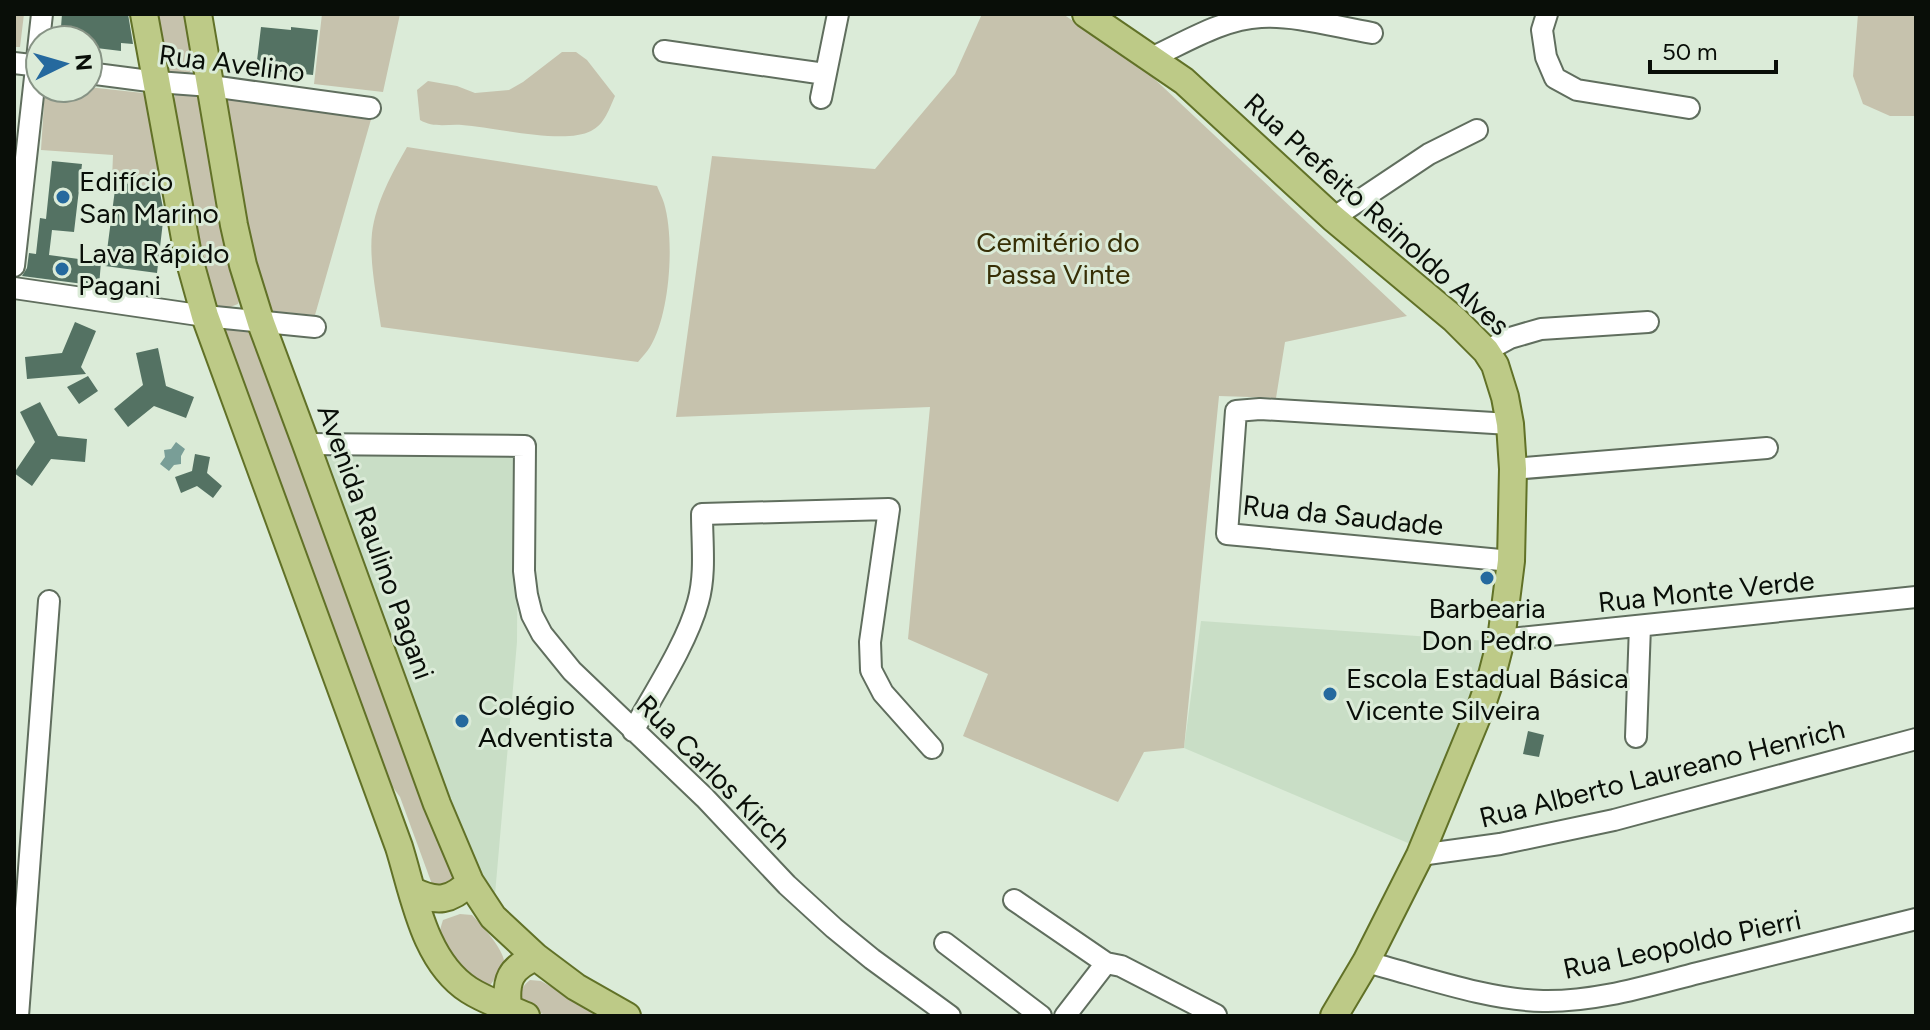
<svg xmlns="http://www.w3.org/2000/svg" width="1930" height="1030" viewBox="0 0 1930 1030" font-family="Figtree,sans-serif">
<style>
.built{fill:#c9dec6}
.green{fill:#c6c2ad}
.water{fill:#799e97}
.building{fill:#547263}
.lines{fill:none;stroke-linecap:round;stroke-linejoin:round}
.minor-casing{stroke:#606e5e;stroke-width:24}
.major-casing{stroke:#617127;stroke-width:30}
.minor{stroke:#fff;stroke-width:20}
.major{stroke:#bdca87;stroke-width:26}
.poi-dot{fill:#25699e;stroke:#dbebd8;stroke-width:3}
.labels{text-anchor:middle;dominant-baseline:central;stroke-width:6;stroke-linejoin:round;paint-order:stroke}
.street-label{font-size:28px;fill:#090e08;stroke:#dbebd8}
.poi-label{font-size:28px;fill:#090e08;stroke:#dbebd8;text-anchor:start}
.park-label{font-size:28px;fill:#372f06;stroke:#dbebd8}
</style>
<rect width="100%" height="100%" fill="#dbebd8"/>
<path class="built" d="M317,451L518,453L517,642L494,906L483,892Z
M1201,621L1489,641L1415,846L1184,748Z"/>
<path class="green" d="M14,14H24L20,47H14Z
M155,14H188L194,61L190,72L183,75L173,74L165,65Z
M322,14H400L383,92L314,84Z
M982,14H1063L1147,72L1407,316L1285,342L1276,398L1219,396L1184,748L1144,752L1118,802L963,736L988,674L908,639L930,407L676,417L712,156L875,169L955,74Z
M1858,14H1916V116H1890L1863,104L1853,76Z
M562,52H576L587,60L615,96C609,109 605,124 591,131C564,145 494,127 462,125C447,124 433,128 420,120L417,90L428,81L457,86L475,93L509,90L523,82Z
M88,87L143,93L149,100L167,189L112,180L113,155L41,150L45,88H88Z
M176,93L200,94L242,294L238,304L225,309L215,307L207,294L173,102Z
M219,98L372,116L315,315L260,310Z
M407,147L657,186C659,191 662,197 664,203C675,239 670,315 650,347C647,352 642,357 638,362L381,327C377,299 369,261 372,233C376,202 392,173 407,147Z
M227,328L245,329L251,333L456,876L453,886L433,887L400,797L386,778L219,329Z
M460,914L472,915C480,923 507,953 504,964C502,971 494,979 490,986C473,984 443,956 440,939C439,932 441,926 443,920Z
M530,980L541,981L603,1016C585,1016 522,1022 521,996C521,988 525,984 530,980Z"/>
<path class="water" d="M176,442L185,449L181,456V464L174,465L169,471L160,464L165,457L164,450L171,449Z"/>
<path class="building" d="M62,14H128L133,44L121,43V51L88,47V40H60Z
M261,27L291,30V27L318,30L313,75L256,69Z
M52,161L82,164L74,232L52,230L49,255L101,262L99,286L22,276L27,268L29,253L36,254L40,218L46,219Z
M116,182L159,188L164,213L157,273L105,266Z
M75,322L96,331L81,367L86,374L27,379L25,357L62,353Z
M158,348L166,386L194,397L186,418L154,406L128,427L114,409L143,385L136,353Z
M88,376L98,391L79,404L67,387Z
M40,402L58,436L87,439L85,462L51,459L32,486L14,473L35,442L20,412Z
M195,454L210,457L207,473L222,486L213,498L197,486L181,493L175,477L192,471Z
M1528,731L1544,735L1539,757L1523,754Z"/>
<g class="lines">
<defs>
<path id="minor" d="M1547,14L1542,30L1546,57L1555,78L1577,90L1689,108
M664,51L825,74
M1151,58C1186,42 1222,19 1261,17C1297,15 1336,27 1372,33
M14,63L40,66
M88,73L157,82L211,86L370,108
M821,98L838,14
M1333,218L1429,154L1477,130
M14,266L42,14
M14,288L205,316L315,327
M1486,351L1510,338L1541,329L1648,322
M1510,424L1260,409L1236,411L1227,534L1511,561
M306,444L525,446L524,571L527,595L532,615L542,634L572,671L705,798L787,885L834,928L872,959L950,1016
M1513,469L1767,448
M1501,640L1916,597
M633,731C654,693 687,643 698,602C706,574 702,543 702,514L889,509L870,642L871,670L883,693L932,748
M1636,737L1640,626
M1420,855L1500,844L1614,820L1916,739
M1014,900L1106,963
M945,943L1041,1016
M1366,962C1421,976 1487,1000 1543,1001C1596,1002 1647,986 1698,973C1771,955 1843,937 1916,919
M18,1016L49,601
M1065,1016L1106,963L1121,966L1216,1015"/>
<path id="major" d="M144,14L188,255L205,316L399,847C414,895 424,961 469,990C486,1001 508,1008 526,1016
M198,14L234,225L243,265L261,323L306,444L437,804L470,882L493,917L536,957L576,987L627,1016
M1086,14L1184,81L1333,218L1454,319L1486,351L1495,365L1505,397L1510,424L1513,469L1511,561L1501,640L1492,675L1481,707L1420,855L1366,962L1334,1016
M413,891C437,903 451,901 470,882
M508,1008C505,980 510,968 536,957"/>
</defs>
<use href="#minor" class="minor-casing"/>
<use href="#major" class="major-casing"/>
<use href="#minor" class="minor"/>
<use href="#major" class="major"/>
</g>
<g class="poi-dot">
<circle cx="63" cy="197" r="8"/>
<circle cx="62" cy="269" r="8"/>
<circle cx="1487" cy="578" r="8"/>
<circle cx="1330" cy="694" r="8"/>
<circle cx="462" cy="721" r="8"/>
</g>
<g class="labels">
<g class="street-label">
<text transform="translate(232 63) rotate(7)">Rua Avelino</text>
<text transform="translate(1377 214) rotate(42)">Rua Prefeito Reinoldo Alves</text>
<text transform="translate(1343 515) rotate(6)">Rua da Saudade</text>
<text transform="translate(376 542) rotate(70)">Avenida Raulino Pagani</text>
<text transform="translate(1706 591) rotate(-6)">Rua Monte Verde</text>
<text transform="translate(714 772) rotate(45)">Rua Carlos Kirch</text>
<text transform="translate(1662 773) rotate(-14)">Rua Alberto Laureano Henrich</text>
<text transform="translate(1682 944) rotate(-12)">Rua Leopoldo Pierri</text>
</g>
<g class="poi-label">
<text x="79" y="181">Edifício<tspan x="79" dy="32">San Marino</tspan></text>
<text x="78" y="253">Lava Rápido<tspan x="78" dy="32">Pagani</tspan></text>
<text x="1487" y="608" text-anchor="middle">Barbearia<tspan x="1487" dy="32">Don Pedro</tspan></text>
<text x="1346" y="678">Escola Estadual Básica<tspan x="1346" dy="32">Vicente Silveira</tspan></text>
<text x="478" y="705">Colégio<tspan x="478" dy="32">Adventista</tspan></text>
</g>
<g class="park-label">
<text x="1058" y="242">Cemitério do<tspan x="1058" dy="32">Passa Vinte</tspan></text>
</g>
</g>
<rect width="1930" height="1030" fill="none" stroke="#090e08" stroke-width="32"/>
<g transform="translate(64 64) rotate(85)"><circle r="38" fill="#dbebd8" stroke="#879385" stroke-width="2"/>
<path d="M0-6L14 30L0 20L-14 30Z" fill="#25699e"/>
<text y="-12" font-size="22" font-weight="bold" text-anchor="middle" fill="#090e08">N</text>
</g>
<path d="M1650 60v12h126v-12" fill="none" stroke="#090e08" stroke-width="4"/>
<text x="1662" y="60" font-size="24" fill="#090e08" stroke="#dbebd8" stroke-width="6" paint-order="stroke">50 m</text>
</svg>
